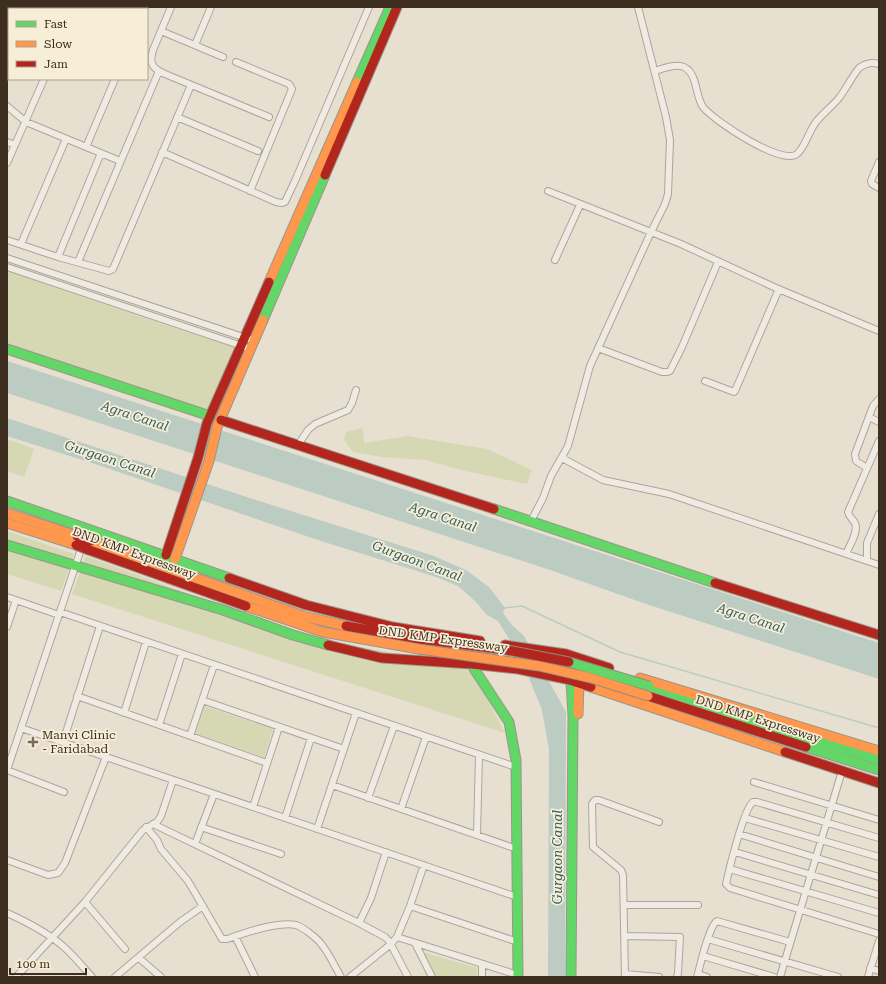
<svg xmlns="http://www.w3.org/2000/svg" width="886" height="984" viewBox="0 0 886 984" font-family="'Roboto Serif',serif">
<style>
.green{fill:#d6d7b3}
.water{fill:#bcccc2}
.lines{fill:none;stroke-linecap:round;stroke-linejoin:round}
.stream{stroke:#bcccc2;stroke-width:1.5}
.street-casing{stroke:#ada599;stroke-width:8}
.fast-casing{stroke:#9c958a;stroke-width:11}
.slow-casing{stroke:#9c958a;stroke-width:11}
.jam-casing{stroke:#9c958a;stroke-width:11}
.street{stroke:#efebe3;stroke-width:6}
.fast{stroke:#63d668;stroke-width:9}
.slow{stroke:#ff974d;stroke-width:9}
.jam{stroke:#b3261e;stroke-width:9}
.fast-bridge-casing{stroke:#928b80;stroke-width:11;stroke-linecap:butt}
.slow-bridge-casing{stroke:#928b80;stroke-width:11;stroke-linecap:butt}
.jam-bridge-casing{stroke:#928b80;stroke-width:11;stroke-linecap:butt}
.fast-bridge{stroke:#63d668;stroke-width:9}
.slow-bridge{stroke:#ff974d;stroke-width:9}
.jam-bridge{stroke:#b3261e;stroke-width:9}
.poi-dot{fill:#786c5e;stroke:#f7eed8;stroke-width:1.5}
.labels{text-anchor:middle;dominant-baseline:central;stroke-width:3.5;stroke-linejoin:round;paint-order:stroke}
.street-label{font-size:12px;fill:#3d2e20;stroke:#f7eed8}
.poi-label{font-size:12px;fill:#3d2e20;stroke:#f7eed8;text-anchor:start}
.water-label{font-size:13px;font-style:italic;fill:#2f5d5a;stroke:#f7eed8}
</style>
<rect width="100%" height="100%" fill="#e7e0d1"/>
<path class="green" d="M7,271L171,327L234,347L208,410L7,345Z
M363,428L364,443L407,436L487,449L532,470L527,484L461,470L426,460L382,457L353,452L344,440L346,432Z
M7,440L16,442L34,449L24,477L7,471Z
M7,531L74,554L61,591L7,574Z
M86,556L296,633L328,641L455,664L473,674L489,702L505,733L72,594Z
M204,706L273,729L264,757L194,733Z
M423,952L477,968V977H436Z"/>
<path class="water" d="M7,361L879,643V679L646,604L550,570L7,393Z
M7,418L259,501L434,556L466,570L489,587L505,608L503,613L512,625L524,636L566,712L565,977H548L549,750L542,710L527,673L514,647L498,621L487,615L476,602L458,586L436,577L318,540L98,465L7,436Z"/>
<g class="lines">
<path class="stream" d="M504,608L522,606L620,652L879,728"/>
<defs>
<path id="street" d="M171,7L153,50C149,64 152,68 165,74L269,117
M73,9L74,7
M161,31L223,57
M195,45L211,7
M236,62L289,84L292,89L250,191
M655,71C662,69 676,63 684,67C698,74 695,96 703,107C714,121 782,166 797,154C805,147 808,134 814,125C820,115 831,108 839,98C846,89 851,78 859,68C866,63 871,62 879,64
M7,106L26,122L120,161
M177,117L258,151
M7,142L15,145
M86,147L115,79
M162,152L276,202L282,203L285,202L295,181L369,7
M879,162L871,181L872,184L879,188
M7,163L44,79
M548,191L681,244L776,288L879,331
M7,240L58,257L109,271L113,269L191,85
M21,244L66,139
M58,257L101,153
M7,258L255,341
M555,260L580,205
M78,262L159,71
M7,267L251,349
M598,348L662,372H667L670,371L682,347L718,262
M705,381L734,392L735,391L779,289
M869,417L879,422
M298,445L308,430L315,424L348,410L352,403L356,390
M562,458L603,480L669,494L879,565
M867,468L856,461L855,454L873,406L879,399
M531,521L543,498L551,476L568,446L590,366L651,232L665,204L668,194L670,140L666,117L638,7
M846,554C849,546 859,532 855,523C852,518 849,517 848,512L879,441
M867,561V543L879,514
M7,597L59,615
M60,612L516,767
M7,627L16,600
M77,696L267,763
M202,700L344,749
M124,713L146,642
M159,725L182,654
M21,728L517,897
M190,736L214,665
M63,742L100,626
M754,782L879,820
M332,785L517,849
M64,792L7,770L88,528
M368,798L394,726
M253,807L279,727
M401,809L426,737
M285,818L311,738
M745,818L879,857
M153,824L359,923L385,937L389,941L408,977
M146,827L157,840L161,849L188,881L222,939H227C244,933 278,921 296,925C303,927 318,939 322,945C330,955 335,967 341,977
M201,827L281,854
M317,829L356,713
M739,834L879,877
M477,835L479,755
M879,838L757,802H753C744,808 729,870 726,884L730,888L879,934
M195,844L214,794
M735,852L879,895
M7,860L48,875L58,873L65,863L106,757
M730,869L879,913
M85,902L125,949
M624,905H698
M410,906L518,942
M7,913C27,922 47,932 64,947C74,956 83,967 92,977
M359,923L371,898L386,852
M235,936L255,977
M625,936L680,937L678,973L677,977
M397,937L518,975
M708,939L838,977
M415,943L432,977
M703,956L774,977
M139,958L161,977
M870,968L879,971
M625,974L659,977
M698,974L707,977
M16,977L85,902L143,830L157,822L161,816L173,780
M115,977L180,922L203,906
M350,977L391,944L397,937L410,906L424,865
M482,977V964
M625,977L623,875L621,870L593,847L592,804L595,800H599L659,822
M697,977C700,966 709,926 717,921L790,942
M780,977L842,771
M868,977L879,941"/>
<path id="fast" d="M357,82L390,7
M263,320L325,175
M7,349L210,416
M7,501L229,578
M494,509L715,583
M7,545L223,610L293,635L328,645
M471,664L509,722L516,760L518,977
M571,681L573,716L571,977
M649,686L781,730L879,760
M806,747L879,770"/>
<path id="slow" d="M269,282L357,82
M7,513L77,536
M7,523L76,545
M91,541L303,616L346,626
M175,559L209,461L217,427L263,320
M246,606L323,632L419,649
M640,678L879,751
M591,687L785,752
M578,714L579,684"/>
<path id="jam" d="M325,175L397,7
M221,420L494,509
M89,550L246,606
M166,555L198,458L207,423L269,282
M229,578L306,605L393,627L480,641
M715,583L879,635
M346,626L420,639
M328,645L382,658L471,664L518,669L566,679L591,687
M505,645L566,654L609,668
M648,696L806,747
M785,752L879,783"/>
</defs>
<use href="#street" class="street-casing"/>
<use href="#fast" class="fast-casing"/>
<use href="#slow" class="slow-casing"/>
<use href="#jam" class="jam-casing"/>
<use href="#street" class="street"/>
<use href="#fast" class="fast"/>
<use href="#slow" class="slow"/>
<use href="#jam" class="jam"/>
<defs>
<path id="fast-bridge" d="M569,662L649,686"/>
<path id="slow-bridge" d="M419,649L539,666L591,678L648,696"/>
<path id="jam-bridge" d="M77,536L91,541
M76,545L89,550
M420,639L507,650L569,662"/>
</defs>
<use href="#fast-bridge" class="fast-bridge-casing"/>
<use href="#slow-bridge" class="slow-bridge-casing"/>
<use href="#jam-bridge" class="jam-bridge-casing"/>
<use href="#fast-bridge" class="fast-bridge"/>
<use href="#slow-bridge" class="slow-bridge"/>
<use href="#jam-bridge" class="jam-bridge"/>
</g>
<path class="poi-dot" d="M31 736h4v4h4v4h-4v4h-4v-4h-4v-4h4z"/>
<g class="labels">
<g class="street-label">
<text transform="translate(134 553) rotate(20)">DND KMP Expressway</text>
<text transform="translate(443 639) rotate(8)">DND KMP Expressway</text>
<text transform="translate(758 719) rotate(18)">DND KMP Expressway</text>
</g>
<g class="poi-label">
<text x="42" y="735">Manvi Clinic<tspan x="42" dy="14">- Faridabad</tspan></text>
</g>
<g class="water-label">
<text transform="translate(135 416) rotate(18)">Agra Canal</text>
<text transform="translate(110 459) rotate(18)">Gurgaon Canal</text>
<text transform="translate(443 517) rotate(18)">Agra Canal</text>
<text transform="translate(417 561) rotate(20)">Gurgaon Canal</text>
<text transform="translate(751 618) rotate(18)">Agra Canal</text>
<text transform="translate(557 857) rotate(-90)">Gurgaon Canal</text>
</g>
</g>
<rect width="886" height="984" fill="none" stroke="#3d2e20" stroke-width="16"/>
<rect x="8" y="8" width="140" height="72" fill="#f7eed8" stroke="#ada18e"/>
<rect x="16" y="21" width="20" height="6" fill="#63d668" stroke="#ada18e"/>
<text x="44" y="28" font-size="12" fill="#3d2e20">Fast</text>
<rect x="16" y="41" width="20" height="6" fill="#ff974d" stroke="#ada18e"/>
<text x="44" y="48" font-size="12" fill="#3d2e20">Slow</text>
<rect x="16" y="61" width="20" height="6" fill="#b3261e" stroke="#ada18e"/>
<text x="44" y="68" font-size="12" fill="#3d2e20">Jam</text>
<path d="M10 968v6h76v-6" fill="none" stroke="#3d2e20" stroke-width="2"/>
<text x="16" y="968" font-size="12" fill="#3d2e20" stroke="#f7eed8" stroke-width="3" paint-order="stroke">100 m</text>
</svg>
